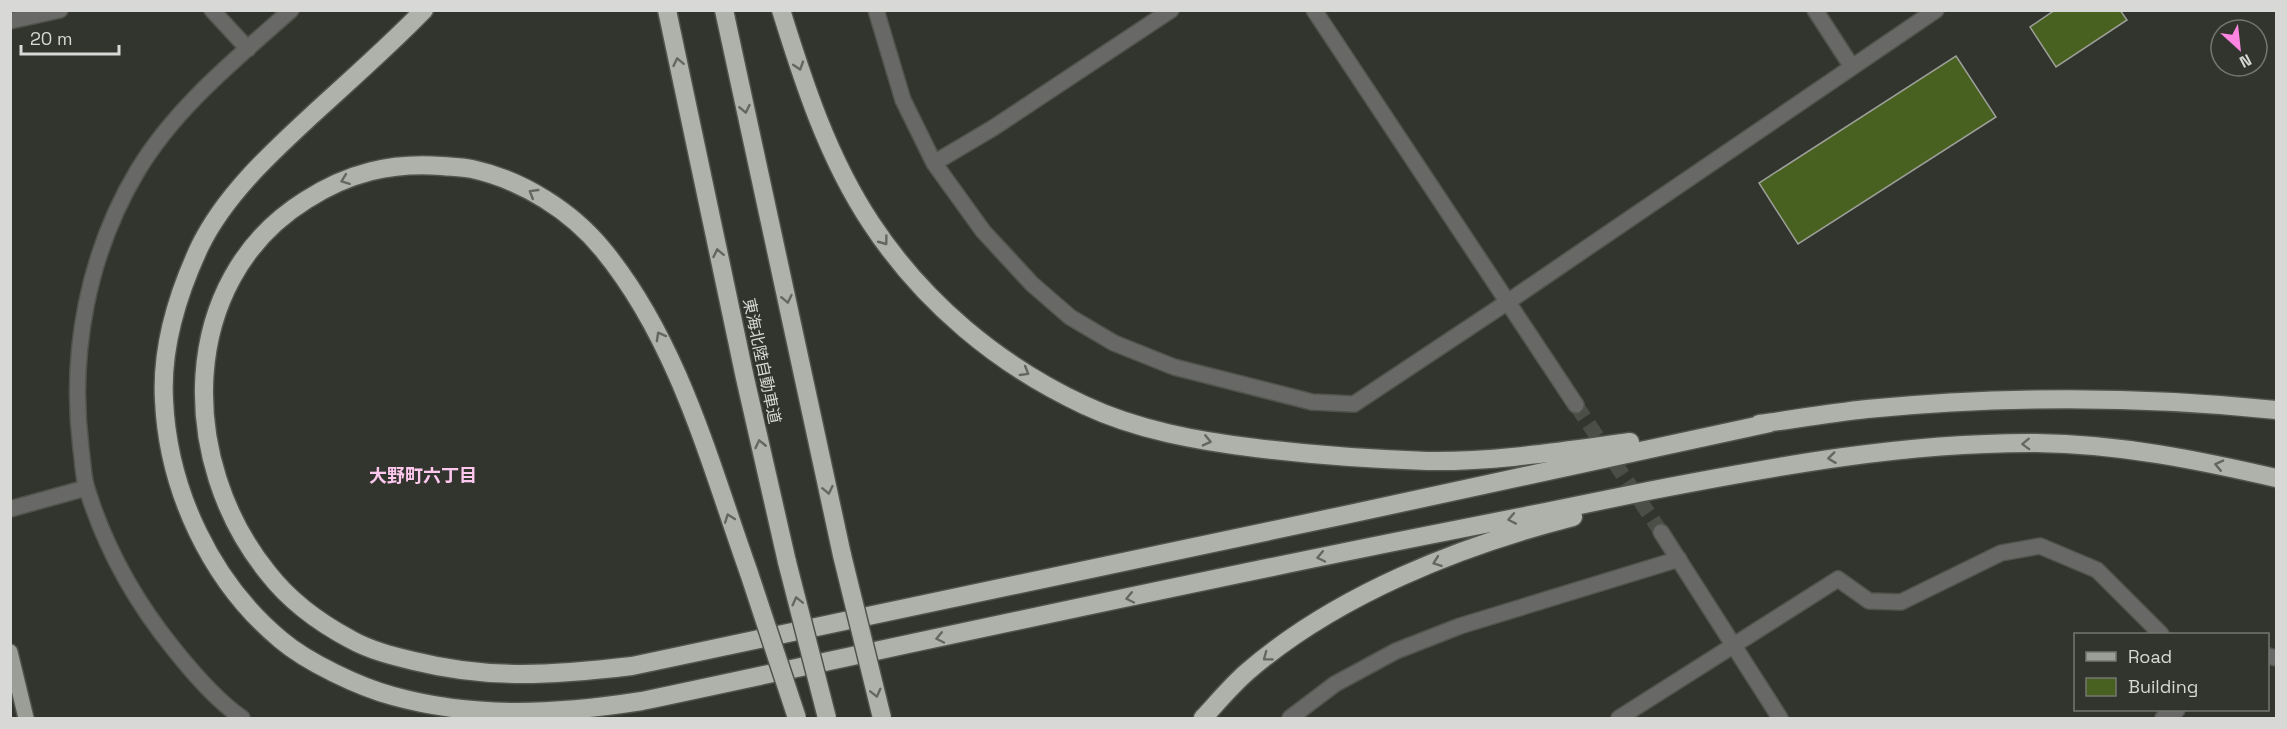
<svg xmlns="http://www.w3.org/2000/svg" width="2287" height="729" viewBox="0 0 2287 729" font-family="'Space Grotesk','Noto Sans JP',sans-serif">
<style>
.building{fill:#496120;stroke:#9c9f98;stroke-width:1.5}
.lines{fill:none;stroke-linecap:round;stroke-linejoin:round}
.minor-tunnel{stroke:#4b4e47;stroke-width:15;stroke-dasharray:15 8;stroke-linecap:butt}
.minor-casing{stroke:#50534c;stroke-width:18}
.primary-casing{stroke:#50534c;stroke-width:18}
.motorway-casing{stroke:#50534c;stroke-width:21}
.minor{stroke:#686966;stroke-width:15}
.primary{stroke:#9b9e97;stroke-width:15}
.motorway{stroke:#afb2ab;stroke-width:18}
.motorway-bridge-casing{stroke:#50534c;stroke-width:21;stroke-linecap:butt}
.motorway-bridge{stroke:#afb2ab;stroke-width:18}
.oneway{stroke:#646760}
.labels{text-anchor:middle;dominant-baseline:central;stroke-width:6;stroke-linejoin:round;paint-order:stroke}
.street-label{font-size:16px;fill:#d8d9d6;stroke:#32352e}
.neighbourhood-label{font-size:18px;font-weight:bold;fill:#fec7ee;stroke:#32352e}
</style>
<rect width="100%" height="100%" fill="#32352e"/>
<path class="building" d="M2055,10H2120L2127,20L2056,67L2030,27Z
M1956,56L1996,117L1798,244L1759,183Z"/>
<g class="lines">
<path class="minor-tunnel" d="M1576,405L1661,532"/>
<defs>
<path id="minor" d="M212,10L248,49
M876,10L903,100L934,163L983,231L1032,284L1070,317L1114,343L1174,367L1312,402L1354,404L1509,301L1936,10
M1314,10L1576,405
M1815,10L1852,67
M10,21L60,10
M934,163L993,128L1171,10
M10,509L86,488
M1661,532L1780,718
M2268,656L2276,658
M242,718C216,700 193,673 173,648C135,601 105,547 87,489C83,477 83,462 81,449C69,353 88,253 138,170C176,107 236,59 291,10
M1290,718L1335,684L1396,651L1460,626L1679,559
M1619,718L1838,579L1869,601L1901,602L2001,553L2040,546L2097,570L2161,634
M2163,718L2177,710"/>
<path id="primary" d="M10,652L26,718"/>
<path id="motorway" d="M424,10C388,47 349,81 311,116C270,154 225,195 200,246C178,293 161,347 164,400C168,490 211,582 281,640C307,662 359,687 393,696C476,719 558,714 642,701C901,646 1159,589 1419,537C1495,522 1572,507 1648,491C1777,466 1906,442 2037,443C2119,444 2198,460 2276,478
M667,10L745,378L787,562
M724,10L842,555
M781,10C804,84 828,158 871,223C923,302 998,365 1084,405C1137,430 1198,441 1256,448C1312,455 1370,459 1427,461C1495,462 1563,451 1630,442
M1759,424C1795,419 1831,413 1867,409C2002,396 2141,396 2276,410
M749,573C710,464 679,343 604,251C572,211 522,180 472,169C462,167 452,167 442,166C391,162 348,173 306,200C176,281 178,462 268,573C289,600 320,623 350,639C369,650 393,656 414,661C490,680 555,675 632,666L1345,515L1770,423
M1203,718C1217,703 1231,686 1247,672C1336,595 1460,546 1573,517"/>
</defs>
<use href="#minor" class="minor-casing"/>
<use href="#primary" class="primary-casing"/>
<use href="#motorway" class="motorway-casing"/>
<use href="#minor" class="minor"/>
<use href="#primary" class="primary"/>
<use href="#motorway" class="motorway"/>
<defs>
<path id="motorway-bridge" d="M842,555L882,718
M787,562L827,718
M749,573L797,718"/>
</defs>
<use href="#motorway-bridge" class="motorway-bridge-casing"/>
<use href="#motorway-bridge" class="motorway-bridge"/>
</g>
<defs><path id="oneway-chevron" d="M-2-3.5L2.5 0L-2 3.5" fill="none" stroke-width="1.6" stroke-linecap="round" stroke-linejoin="round" transform="scale(1.5)"/></defs>
<g class="oneway">
<use href="#oneway-chevron" transform="translate(678 62) rotate(-102)"/>
<use href="#oneway-chevron" transform="translate(799 66) rotate(72)"/>
<use href="#oneway-chevron" transform="translate(745 109) rotate(78)"/>
<use href="#oneway-chevron" transform="translate(345 180) rotate(159)"/>
<use href="#oneway-chevron" transform="translate(533 193) rotate(-149)"/>
<use href="#oneway-chevron" transform="translate(884 241) rotate(53)"/>
<use href="#oneway-chevron" transform="translate(718 253) rotate(-102)"/>
<use href="#oneway-chevron" transform="translate(787 299) rotate(78)"/>
<use href="#oneway-chevron" transform="translate(660 336) rotate(-119)"/>
<use href="#oneway-chevron" transform="translate(1025 372) rotate(31)"/>
<use href="#oneway-chevron" transform="translate(1207 441) rotate(13)"/>
<use href="#oneway-chevron" transform="translate(760 444) rotate(-103)"/>
<use href="#oneway-chevron" transform="translate(2026 444) rotate(178)"/>
<use href="#oneway-chevron" transform="translate(1832 458) rotate(173)"/>
<use href="#oneway-chevron" transform="translate(2219 465) rotate(-167)"/>
<use href="#oneway-chevron" transform="translate(828 490) rotate(78)"/>
<use href="#oneway-chevron" transform="translate(729 518) rotate(-110)"/>
<use href="#oneway-chevron" transform="translate(1512 519) rotate(169)"/>
<use href="#oneway-chevron" transform="translate(1321 557) rotate(168)"/>
<use href="#oneway-chevron" transform="translate(1437 562) rotate(160)"/>
<use href="#oneway-chevron" transform="translate(1130 598) rotate(168)"/>
<use href="#oneway-chevron" transform="translate(797 601) rotate(-104)"/>
<use href="#oneway-chevron" transform="translate(940 638) rotate(168)"/>
<use href="#oneway-chevron" transform="translate(1267 657) rotate(143)"/>
<use href="#oneway-chevron" transform="translate(876 693) rotate(76)"/>
</g>
<g class="labels">
<g class="street-label">
<text transform="translate(762 361) rotate(78)">東海北陸自動車道</text>
</g>
<g class="neighbourhood-label">
<text x="423" y="475">大野町六丁目</text>
</g>
</g>
<rect width="2287" height="729" fill="none" stroke="#d8d9d6" stroke-width="24"/>
<rect x="2074" y="633" width="195" height="78" fill="#32352e" stroke="#747771" stroke-width="1.5"/>
<rect x="2086" y="652" width="30" height="9" fill="#9b9e97" stroke="#747771" stroke-width="1.5"/>
<text x="2128" y="663" font-size="18" fill="#d8d9d6">Road</text>
<rect x="2086" y="678" width="30" height="18" fill="#496120" stroke="#747771" stroke-width="1.5"/>
<text x="2128" y="693" font-size="18" fill="#d8d9d6">Building</text>
<g transform="translate(2239 48) rotate(153)"><circle r="28" fill="#32352e" stroke="#747771" stroke-width="1.5"/>
<path d="M0-4.5L10 22L0 15L-10 22Z" fill="#fe86e1"/>
<text y="-9" font-size="16" font-weight="bold" text-anchor="middle" fill="#d8d9d6">N</text>
</g>
<path d="M21 45v9h98v-9" fill="none" stroke="#d8d9d6" stroke-width="3"/>
<text x="30" y="45" font-size="18" fill="#d8d9d6" stroke="#32352e" stroke-width="4.5" paint-order="stroke">20 m</text>
</svg>
